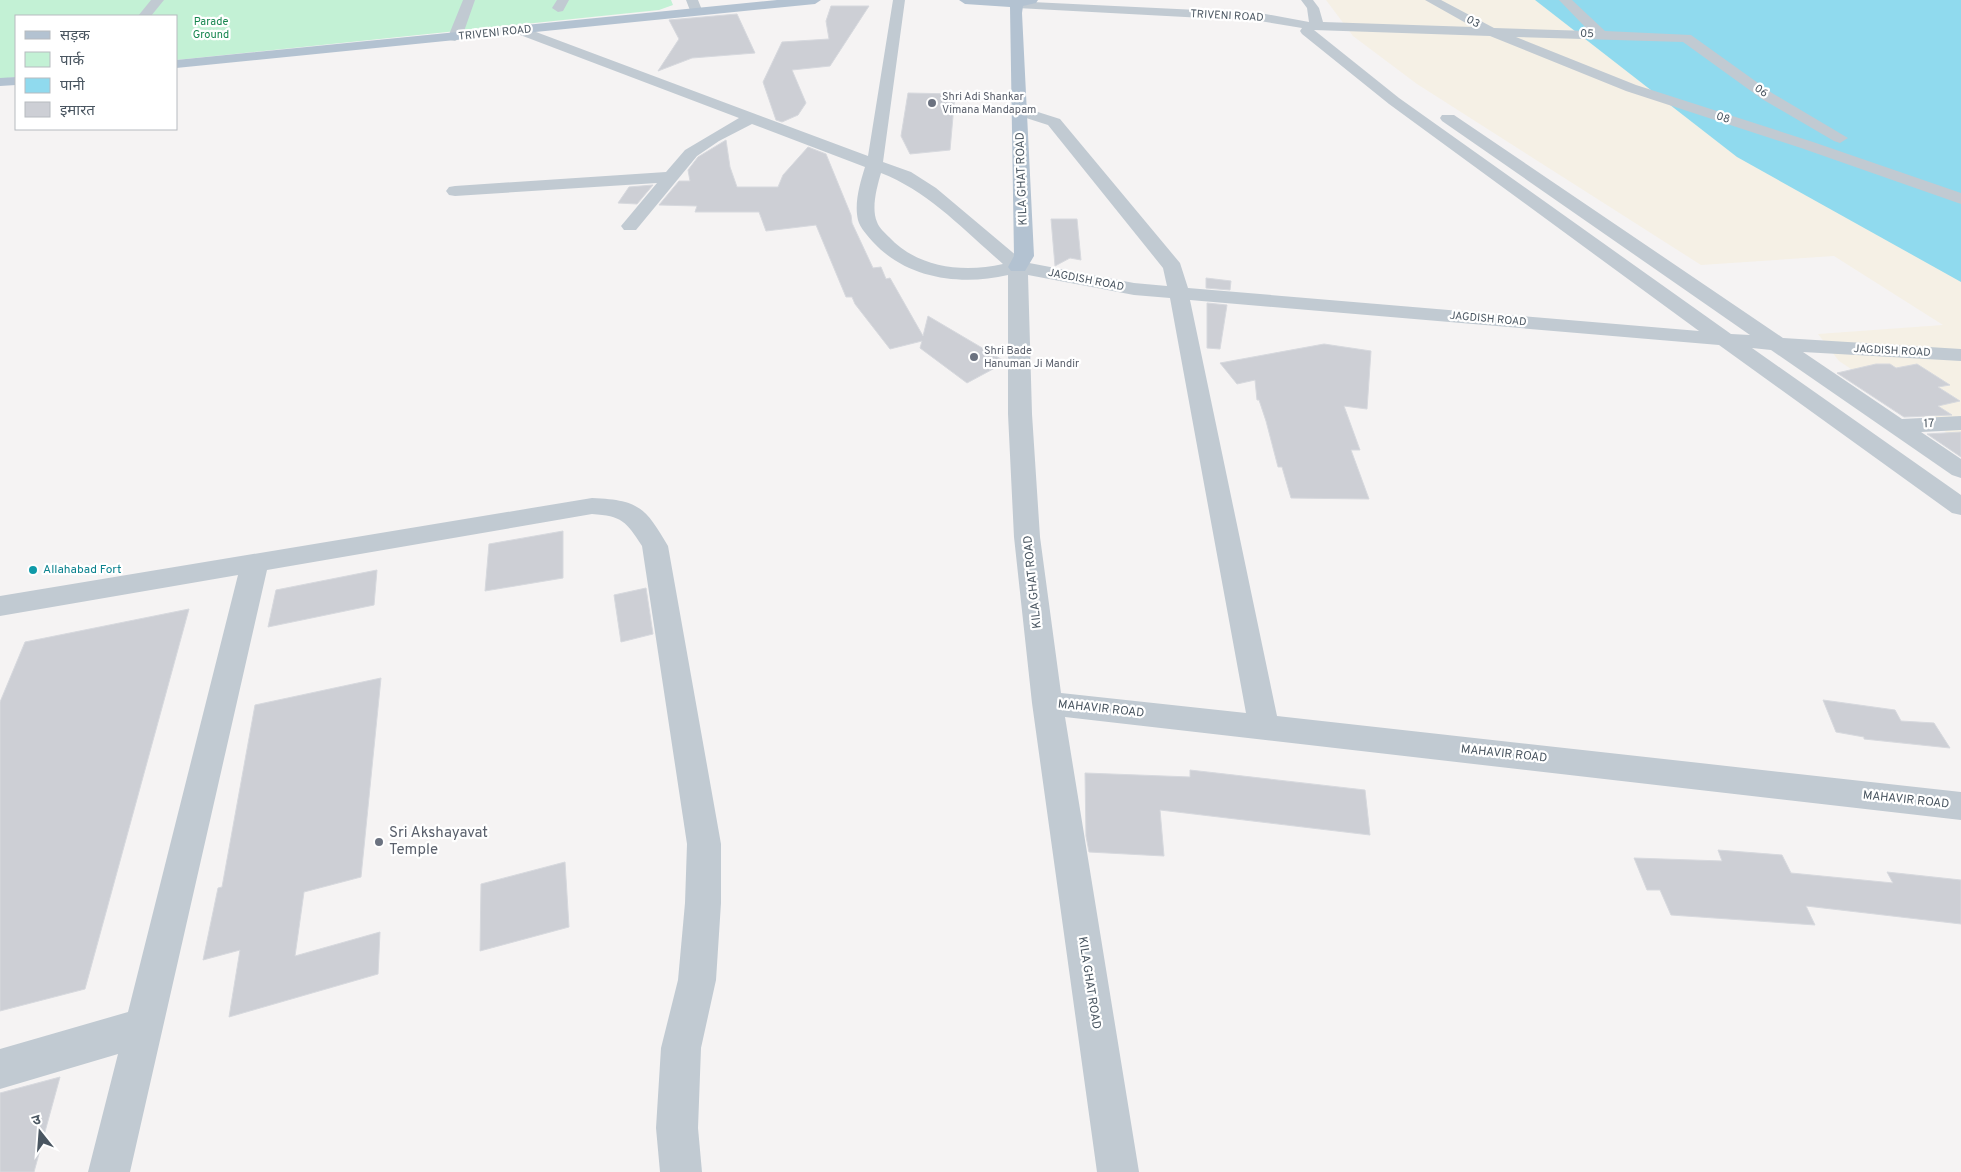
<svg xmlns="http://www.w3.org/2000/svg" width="1961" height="1172" viewBox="0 0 1961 1172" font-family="Overpass,'Noto Sans Devanagari',sans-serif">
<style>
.green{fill:#c3f1d5}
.sand{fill:#f5f0e5}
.water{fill:#90daee}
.building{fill:#cdcfd5;stroke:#d7d9de}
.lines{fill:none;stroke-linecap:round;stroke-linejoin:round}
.minor{fill:#c1cad2;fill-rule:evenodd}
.major{fill:#b3c2d1;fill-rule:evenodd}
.worship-dot{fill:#6b7280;stroke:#fff;stroke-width:2}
.culture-dot{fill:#0f9aa8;stroke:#fff;stroke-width:2}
.labels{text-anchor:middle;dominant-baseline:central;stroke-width:4.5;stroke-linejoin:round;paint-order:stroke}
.far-street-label{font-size:11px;fill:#4a5661;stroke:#fff}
.far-park-label{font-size:11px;fill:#17864f;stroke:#fff}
.far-worship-label{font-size:11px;fill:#5b616d;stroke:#fff;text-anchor:start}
.street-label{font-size:12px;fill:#4a5661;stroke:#fff}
.culture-label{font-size:12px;fill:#0d838f;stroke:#fff;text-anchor:start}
.near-worship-label{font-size:15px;fill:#5b616d;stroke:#fff;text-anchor:start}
</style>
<rect width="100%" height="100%" fill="#f5f3f3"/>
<path class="green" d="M0,0H671L673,5L659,10L176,60V16H16V77L0,79Z"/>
<path class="sand" d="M1326,0H1818L1961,59V442L1839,361L1818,334L1943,325L1834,256L1701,265L1417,84L1353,36Z"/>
<path class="water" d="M1535,0H1961V282L1737,157Z"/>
<path class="building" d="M831,6H869L830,66L792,70L806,103L798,115L782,122L776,120L763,82L782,42L829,39L826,21Z
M737,14L755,53L692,58L658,71L679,39L669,20Z
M908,93L955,94L950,150L910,154L901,136Z
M726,140L730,167L737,187H778L783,175L808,147L826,154L851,215L852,223L873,268L881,267L886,279L890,278L923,336L928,316L1006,362L967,383L920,348L922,341L890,349L855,304L852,297H846L816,225L766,231L759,212H695L697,206L659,205L679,181H690L688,170L698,157Z
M653,185L637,204L618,203L629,187Z
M1051,219H1077L1081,260L1070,258L1055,266Z
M1206,278L1231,281L1230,290L1206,288Z
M1207,303L1227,305L1220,349L1207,348Z
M1324,344L1371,351L1367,409L1344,406L1360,450H1351L1369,499L1291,498L1282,467H1278L1266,421L1259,400H1257L1255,380L1237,384L1220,363Z
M1876,364H1890L1896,368L1917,364L1950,385L1938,387L1960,401L1938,406L1952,415L1904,417L1837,373Z
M1961,432V457L1927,434Z
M563,531V578L485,591L489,544Z
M377,570L374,605L268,627L276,590Z
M646,588L653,634L621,642L614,595Z
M189,609L85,989L0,1011V702L25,642Z
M381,678L361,877L304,892L295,956L380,932L378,974L229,1017L240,950L203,960L218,888L222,887L255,705Z
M1823,700L1895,710L1901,721L1934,723L1950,748L1864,739V737L1836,732Z
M1190,770L1365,790L1370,835L1160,810L1164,856L1089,852L1086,836L1085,773L1190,777Z
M1718,850L1782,855L1791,873L1893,883L1887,872L1961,880V924L1806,906L1815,925L1671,915L1660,890H1647L1634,858L1722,861Z
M565,862L569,927L480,951L481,884Z
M60,1077L34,1172H0V1093Z"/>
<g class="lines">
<path class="minor" d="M151,0H164L151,16H138Z
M463,0H475L462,37L455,41L450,40L448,37Z
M557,0H569L563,11L558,12L552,8Z
M686,0H698L702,10L701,13H691Z
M893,0H905L883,162L911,172L936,188L1024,262L1134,283L1167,286L1163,268L1048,125L1014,114L1011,111L1014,108L1019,106L1060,119L1180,263L1188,288L1699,331L1389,104L1302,34L1300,31L1302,28L1260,21L1017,8L1011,4L1013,1L1260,13L1309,22L1307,8L1301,0H1313L1319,8L1323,22L1473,27L1425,0H1441L1494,28L1589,31L1559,0H1572L1605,31L1691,35L1772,93L1848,138L1840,143L1834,141L1762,99L1683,42L1516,37L1636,85L1813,142L1961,193V204L1801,148L1626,91L1490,36L1314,30L1399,98L1731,334L1750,335L1442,121L1440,118L1442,115H1454L1783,338L1961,349V361L1803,352L1902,419L1961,416V430L1921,432L1961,459V478L1952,475L1771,350L1752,348L1961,495V515L1952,513L1719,345L1190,300L1277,716L1961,792V820L1065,717L1139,1172H1097L1032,703L1014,537L1008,414V275C961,286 907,279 873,242C868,236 860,228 858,220C854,203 860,183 865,167L752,124L719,141L697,156L636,230H624L621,226L657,183L455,196L449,195L446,191L449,187L455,186L666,172L685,150L739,118L515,33L513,30L520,26L868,156ZM881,173C928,191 965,231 1003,264C963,273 918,268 889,237C885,233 879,228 877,222C871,208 877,187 881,173ZM1028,275L1134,295L1170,298L1246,713L1061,693L1040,537L1032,414Z
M592,498C639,500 645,507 668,546L721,844V903L716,980L701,1048L698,1128L702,1172H660L656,1128L661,1048L678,980L685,903L687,844L642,546C626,521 622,516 592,514L267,570L130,1172H88L118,1054L0,1089V1049L128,1012L238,575L0,616V596Z"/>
<path class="major" d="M777,0H821L815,4L176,68V60Z
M959,0H1038L1036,3L1023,6L1022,13L1034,256L1025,271H1011L1008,267L1014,256L1010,7L965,4Z
M16,77V85L0,86V78Z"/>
</g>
<g class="worship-dot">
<circle cx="932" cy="103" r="5"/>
<circle cx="974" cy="357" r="5"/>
<circle cx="379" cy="842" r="5"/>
</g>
<circle class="culture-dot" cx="33" cy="570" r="5"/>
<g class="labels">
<g class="far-street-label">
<text transform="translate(1227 16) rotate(3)">TRIVENI ROAD</text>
<text transform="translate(1473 22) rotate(28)">03</text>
<text transform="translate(495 33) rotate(-6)">TRIVENI ROAD</text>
<text transform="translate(1587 34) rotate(2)">05</text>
<text transform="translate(1761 91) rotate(34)">06</text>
<text transform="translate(1723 118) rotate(18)">08</text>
<text transform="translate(1086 280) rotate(11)">JAGDISH ROAD</text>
<text transform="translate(1488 319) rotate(5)">JAGDISH ROAD</text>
<text transform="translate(1892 351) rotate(3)">JAGDISH ROAD</text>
</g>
<g class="far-park-label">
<text x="211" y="22">Parade<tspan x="211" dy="13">Ground</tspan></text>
</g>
<g class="far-worship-label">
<text x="942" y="97">Shri Adi Shankar<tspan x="942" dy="13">Vimana Mandapam</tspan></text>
<text x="984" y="351">Shri Bade<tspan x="984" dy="13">Hanuman Ji Mandir</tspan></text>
</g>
<g class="street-label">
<text transform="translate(1022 179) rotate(-92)">KILA GHAT ROAD</text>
<text transform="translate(1929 424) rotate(-2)">17</text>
<text transform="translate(1033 582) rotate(-96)">KILA GHAT ROAD</text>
<text transform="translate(1101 709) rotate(6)">MAHAVIR ROAD</text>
<text transform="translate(1504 754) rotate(6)">MAHAVIR ROAD</text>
<text transform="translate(1906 800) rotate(6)">MAHAVIR ROAD</text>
<text transform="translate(1089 983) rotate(81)">KILA GHAT ROAD</text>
</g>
<g class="culture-label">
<text x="43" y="570">Allahabad Fort</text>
</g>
<g class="near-worship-label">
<text x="389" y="833">Sri Akshayavat<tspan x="389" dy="17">Temple</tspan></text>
</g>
</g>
<rect x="15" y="15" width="162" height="115" fill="#ffffff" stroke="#b7bbc0"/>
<rect x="25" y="31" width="25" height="8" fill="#b3c2d1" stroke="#b7bbc0"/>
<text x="60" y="40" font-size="15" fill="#4a5661">सड़क</text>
<rect x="25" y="52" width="25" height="15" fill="#c3f1d5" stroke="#b7bbc0"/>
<text x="60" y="65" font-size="15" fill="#4a5661">पार्क</text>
<rect x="25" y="78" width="25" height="15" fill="#90daee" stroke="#b7bbc0"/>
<text x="60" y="90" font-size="15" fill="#4a5661">पानी</text>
<rect x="25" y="102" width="25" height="15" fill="#cdcfd5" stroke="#b7bbc0"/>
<text x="60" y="115" font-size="15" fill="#4a5661">इमारत</text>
<g transform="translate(40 1132) rotate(343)" stroke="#ffffff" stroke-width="4" paint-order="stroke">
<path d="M0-4L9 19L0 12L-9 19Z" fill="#4a5661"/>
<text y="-8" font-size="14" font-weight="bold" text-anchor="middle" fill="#4a5661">उ</text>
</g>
</svg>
